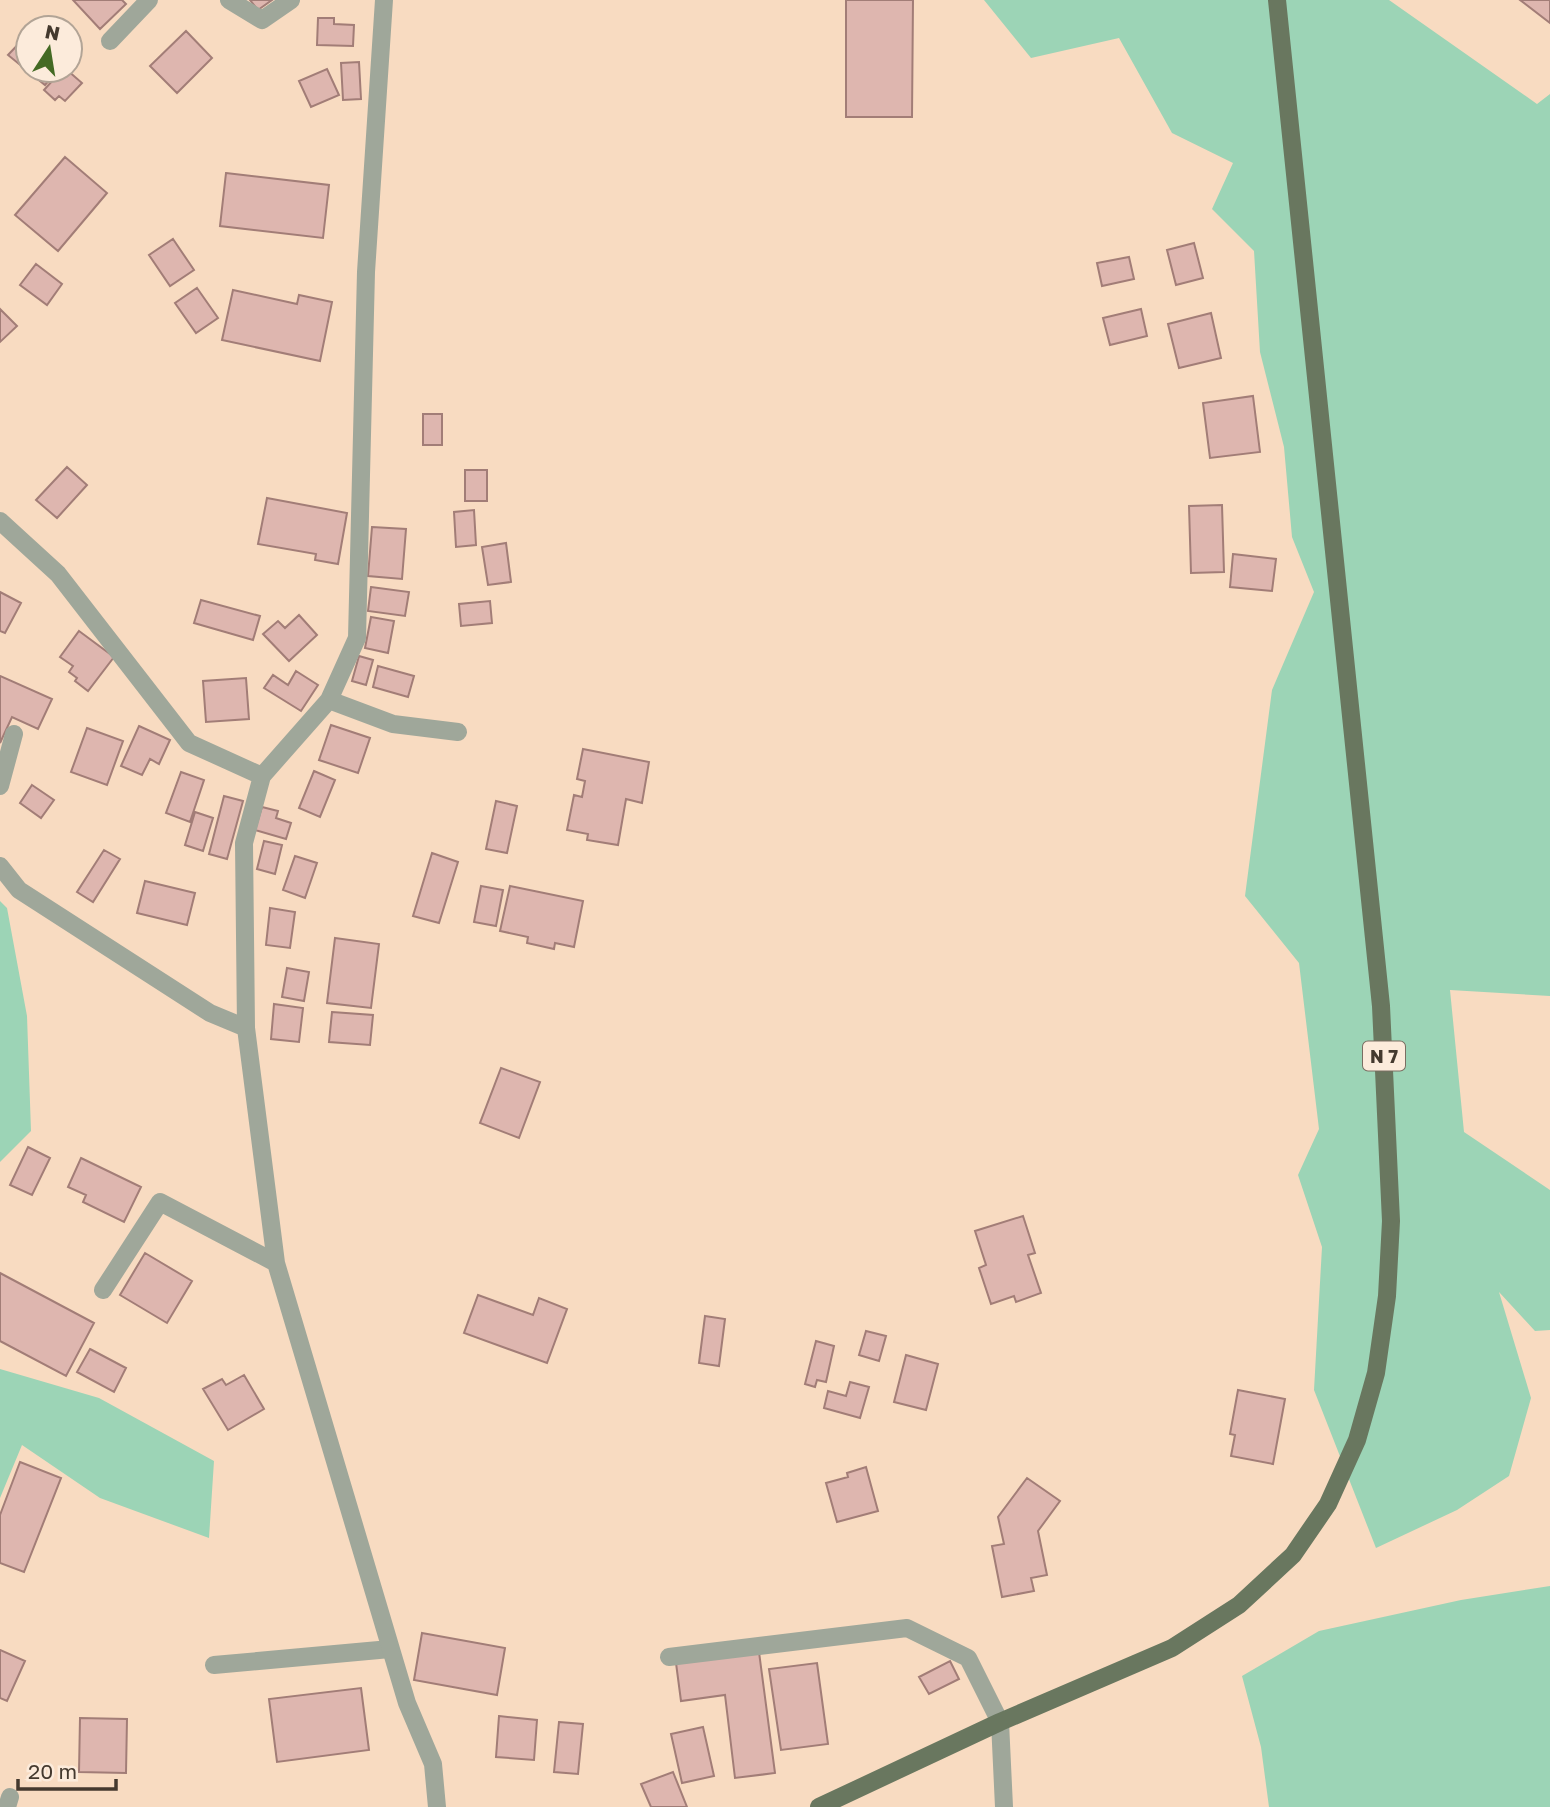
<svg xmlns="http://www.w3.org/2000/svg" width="1550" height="1807" viewBox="0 0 1550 1807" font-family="'Golos Text',sans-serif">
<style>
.green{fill:#9cd4b6}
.building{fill:#deb6af;stroke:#a27d77;stroke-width:2}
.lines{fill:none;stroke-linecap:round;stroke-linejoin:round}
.service{stroke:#9fa79a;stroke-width:18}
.minor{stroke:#9fa79a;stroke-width:18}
.primary{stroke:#69775f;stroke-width:18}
.labels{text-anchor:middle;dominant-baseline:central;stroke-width:6;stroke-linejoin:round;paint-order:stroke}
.shield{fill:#fcebdb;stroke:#7b6e62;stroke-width:2}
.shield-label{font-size:18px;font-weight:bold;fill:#44392e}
</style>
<rect width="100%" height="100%" fill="#f8dbc1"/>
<path class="green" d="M984,0H1389L1537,104L1550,94V996L1450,990L1464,1132L1550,1190V1330L1535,1331L1499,1292L1531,1398L1509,1476L1457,1510L1376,1548L1314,1390L1322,1247L1298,1175L1319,1129L1299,963L1245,896L1272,690L1314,592L1292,537L1284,447L1260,352L1254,251L1212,209L1233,163L1172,133L1119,38L1031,58Z
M0,901L7,908L27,1016L31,1131L0,1162Z
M0,1369L99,1398L214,1461L209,1538L100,1498L22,1445L0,1498Z
M1550,1586V1807H1269L1261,1747L1242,1676L1319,1631L1461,1600Z"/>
<path class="building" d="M73,0H122L126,4L100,29Z
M250,0H272L258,10Z
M846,0H913L912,117H846Z
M1520,0H1550V23Z
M318,18H334V24L354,25L353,46L317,45Z
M186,31L212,58L177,93L150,66Z
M28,34V70H58L45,85L8,55Z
M359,62L361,99L343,100L341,63Z
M327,69L339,95L311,107L299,81Z
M62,70H67L82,83L65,101L59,96L55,100L44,90Z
M65,157L107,193L58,251L15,215Z
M226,173L329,185L323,238L220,226Z
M173,239L194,270L170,286L149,255Z
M1194,243L1203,278L1176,285L1167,250Z
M1129,257L1134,279L1102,286L1097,263Z
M36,264L62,284L47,305L20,285Z
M197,288L218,318L196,333L175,303Z
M233,290L297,304L299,295L332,302L320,361L222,340Z
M0,309L17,326L0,342Z
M1141,309L1147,336L1110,345L1103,318Z
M1211,313L1221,358L1179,368L1168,324Z
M1253,396L1260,452L1210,458L1203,403Z
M423,414H442V445H423Z
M67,467L87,485L57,518L36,500Z
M465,470H487V501H465Z
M267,498L347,513L338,564L315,560L316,554L258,544Z
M1222,505L1224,572L1191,573L1189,506Z
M474,510L476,545L456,547L454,512Z
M372,527L406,529L402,579L368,576Z
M506,543L511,582L488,585L482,547Z
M1233,554L1276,559L1272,591L1230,587Z
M371,587L409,592L405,616L368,611Z
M0,592L21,603L5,633L0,631Z
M201,600L260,616L253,640L194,623Z
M490,601L492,623L461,626L459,604Z
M299,615L317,635L289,661L263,634L278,621L285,628Z
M371,617L394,621L388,653L365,648Z
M79,631L114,657L88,691L75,681L77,678L69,672L73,666L60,657Z
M359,656L373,660L366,685L352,681Z
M378,666L414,676L408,697L373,687Z
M296,671L318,685L301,711L264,688L273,675L288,685Z
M0,676L52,699L38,729L12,717L0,743Z
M246,678L249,719L206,722L203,681Z
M331,725L370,738L358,773L319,760Z
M139,726L170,740L159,764L150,759L142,775L121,766Z
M87,728L123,741L107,785L71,772Z
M583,749L649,762L642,803L626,799L618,845L587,840L588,834L567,830L574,795L582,797L585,781L577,779Z
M314,771L335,780L320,817L299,808Z
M181,772L204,780L190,822L166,813Z
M32,785L54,800L41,818L20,803Z
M224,796L243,801L227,859L209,854Z
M496,801L517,806L507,853L486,849Z
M262,807L278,811L276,818L291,823L286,839L255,830Z
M195,812L213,818L203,851L185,845Z
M264,841L282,845L275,874L257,869Z
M104,850L120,859L93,902L77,892Z
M432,853L458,862L439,923L413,916Z
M295,856L317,863L305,898L283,890Z
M145,881L195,893L187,925L137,913Z
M481,886L503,890L496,926L474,922Z
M510,886L583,901L574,947L555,943L554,949L527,943L528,937L500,931Z
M270,908L295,912L290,948L266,945Z
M335,938L379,944L371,1008L327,1003Z
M287,968L309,972L304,1001L282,997Z
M274,1004L303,1008L299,1042L271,1039Z
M332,1012L373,1015L370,1045L329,1042Z
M501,1068L540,1082L519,1138L480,1123Z
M28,1147L50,1158L32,1195L10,1185Z
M81,1158L141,1187L124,1222L83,1202L86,1195L68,1187Z
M1023,1216L1035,1253L1028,1255L1041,1293L1016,1302L1014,1296L991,1304L979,1268L986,1265L975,1231Z
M145,1253L192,1281L167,1323L120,1295Z
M0,1273L94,1323L66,1376L0,1341Z
M478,1295L533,1315L539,1298L567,1309L547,1363L464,1333Z
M705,1316L725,1319L719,1366L699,1363Z
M866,1331L886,1336L879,1361L859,1355Z
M816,1341L834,1346L826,1382L817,1380L815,1387L805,1384Z
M90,1349L126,1368L114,1392L77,1372Z
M906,1355L938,1364L926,1410L894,1402Z
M244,1375L264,1409L228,1430L203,1389L222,1379L226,1385Z
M850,1382L869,1387L860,1418L824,1408L828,1391L846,1396Z
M1238,1390L1285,1399L1273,1464L1231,1456L1235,1435L1230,1434Z
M20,1462L61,1478L24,1572L0,1563V1515Z
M866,1467L878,1511L837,1522L826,1483L848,1477L847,1473Z
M1027,1478L1060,1501L1038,1531L1047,1575L1031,1578L1034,1591L1002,1597L992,1546L1004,1544L998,1517Z
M422,1633L505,1648L497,1695L414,1680Z
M0,1650L25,1661L7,1701L0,1698Z
M759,1652L775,1773L735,1778L725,1695L681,1701L676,1663Z
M950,1661L959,1679L929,1694L919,1677Z
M817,1663L828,1744L781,1750L769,1669Z
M361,1688L369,1750L277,1762L269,1699Z
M499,1716L537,1720L534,1760L496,1757Z
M80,1718L127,1719L126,1773L79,1772Z
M559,1722L583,1724L578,1774L554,1772Z
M703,1727L714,1776L682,1783L671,1734Z
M673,1772L687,1807H651L641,1784Z"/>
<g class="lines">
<path class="service" d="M214,1665L390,1649"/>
<path class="minor" d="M229,0L262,20L291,0
M384,0L366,272L357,638L329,700L262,776L244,843L246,1028L276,1263L407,1703L433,1764L437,1807
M110,41L149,0
M0,521L58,574L189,743L262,776
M329,700L393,724L458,732
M0,786L14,734
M0,866L19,890L210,1013L246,1028
M103,1290L160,1202L276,1263
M669,1657L907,1628L968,1658L1000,1722L1004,1807
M7,1807L10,1797"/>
<path class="primary" d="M819,1807L1000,1722L1172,1648L1239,1605L1293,1555L1328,1504L1357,1440L1376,1373L1387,1296L1391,1221L1381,1006L1277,0"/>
</g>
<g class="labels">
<rect class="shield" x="1363" y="1041.5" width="42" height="29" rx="5"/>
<g class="shield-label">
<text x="1384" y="1056">N 7</text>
</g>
</g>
<g transform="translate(49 49) rotate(12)"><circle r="33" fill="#fcebdb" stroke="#b2a496" stroke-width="2"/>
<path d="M0-5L12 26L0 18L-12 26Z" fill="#446a24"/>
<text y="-10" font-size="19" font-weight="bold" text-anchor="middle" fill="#44392e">N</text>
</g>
<path d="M18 1779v10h98v-10" fill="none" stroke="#44392e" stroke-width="3.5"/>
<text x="28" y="1779" font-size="21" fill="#44392e" stroke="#fcebdb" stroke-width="5" paint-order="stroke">20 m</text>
</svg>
